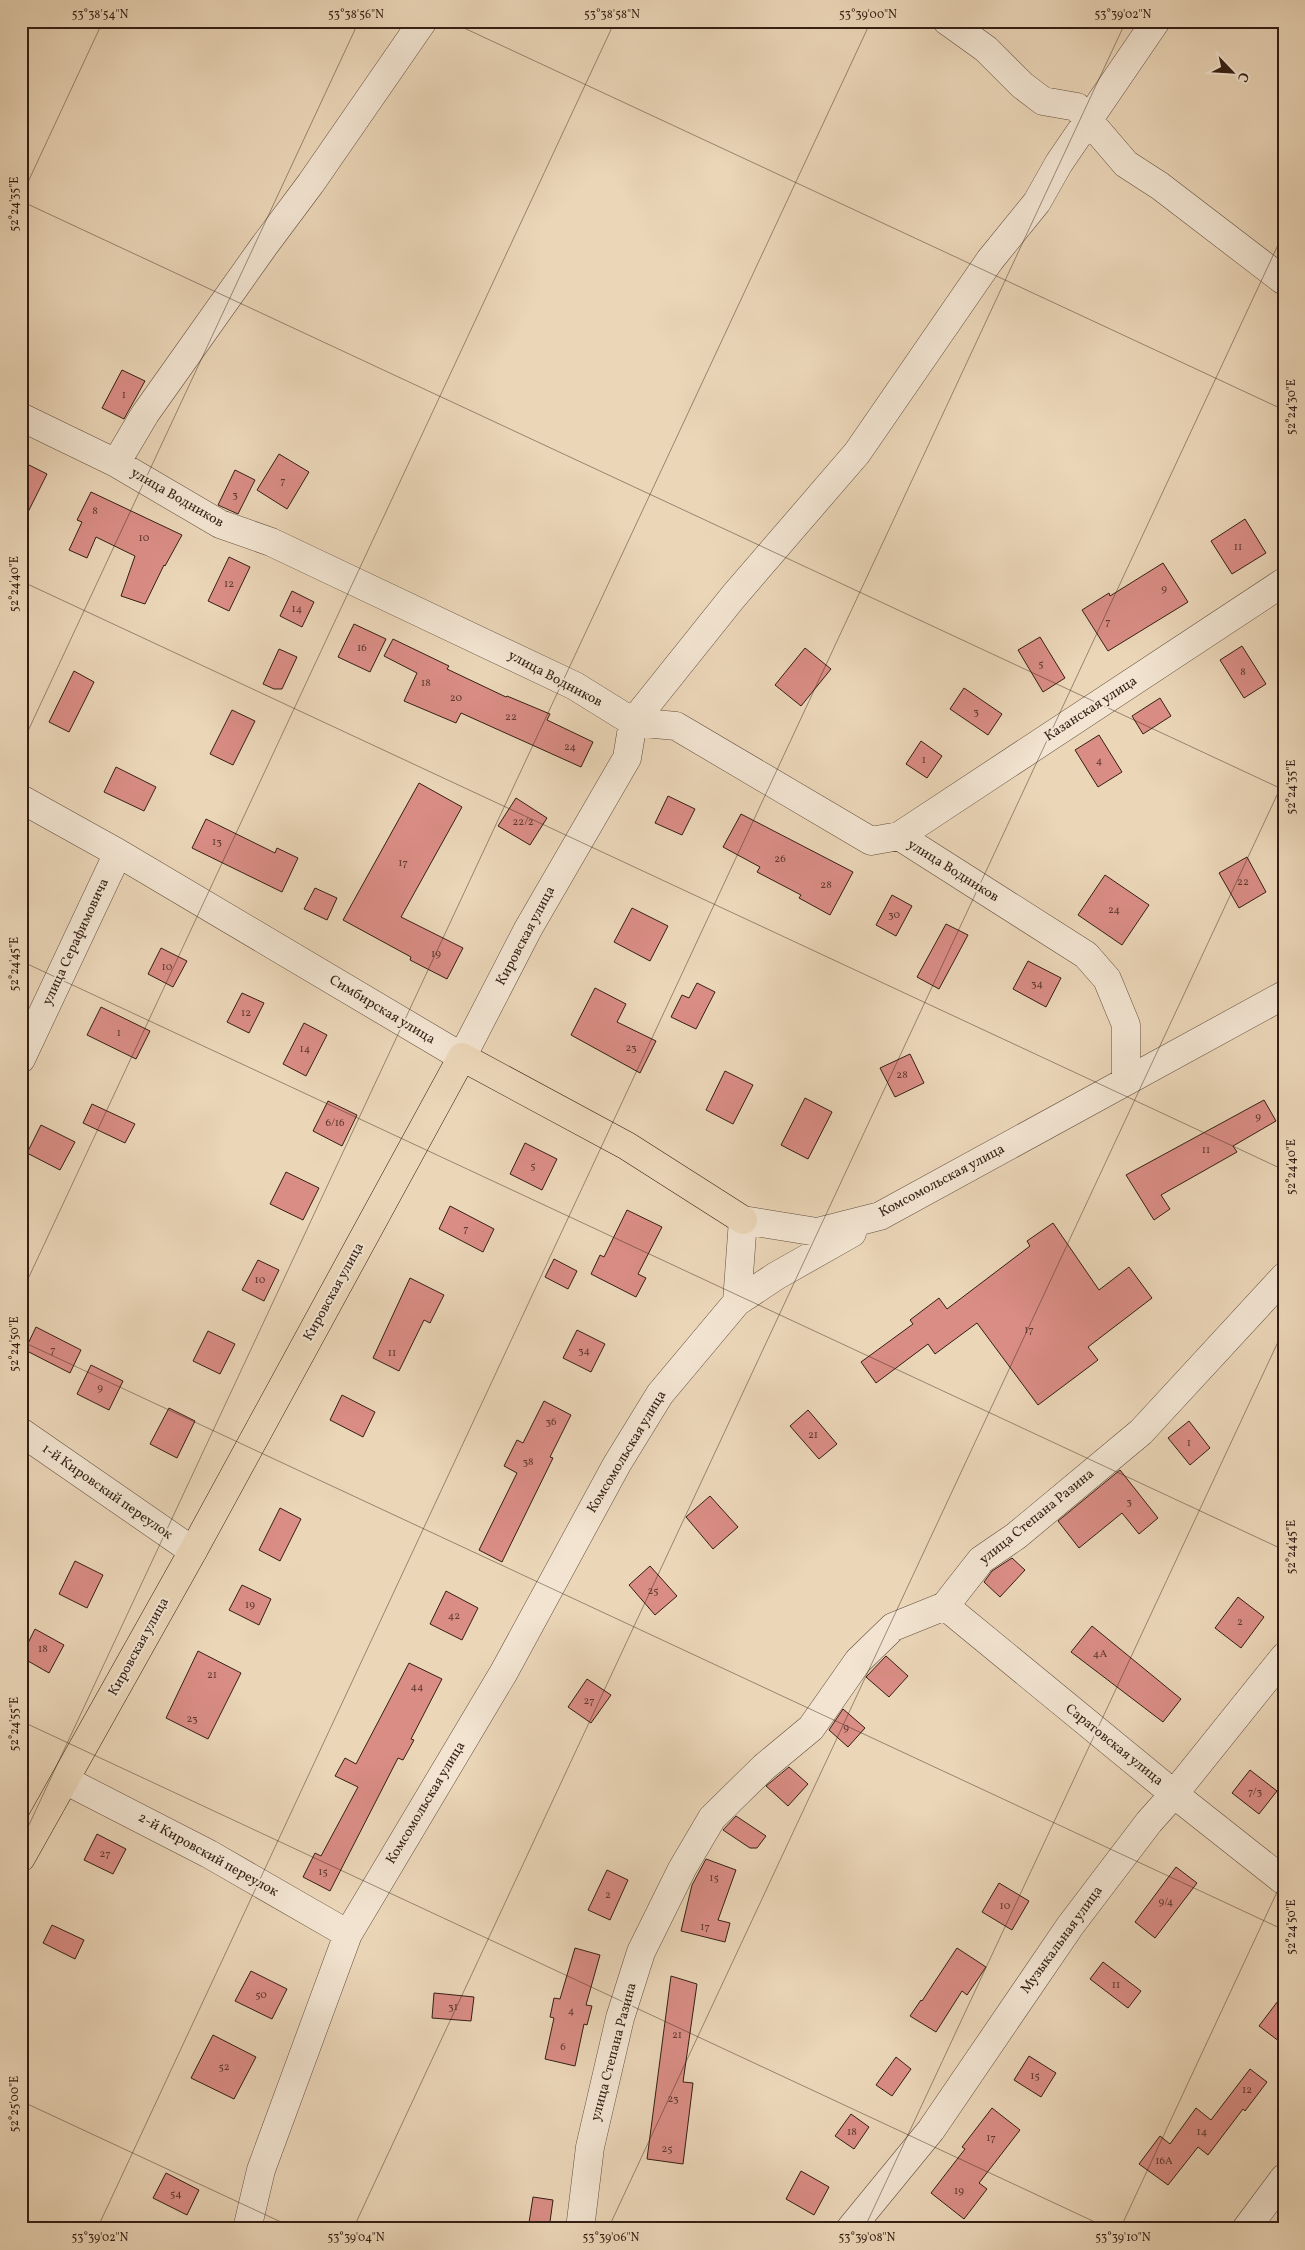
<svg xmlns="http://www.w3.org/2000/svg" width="1305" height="2250" viewBox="0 0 1305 2250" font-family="Vollkorn,serif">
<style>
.building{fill:#da8d85;stroke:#341f14}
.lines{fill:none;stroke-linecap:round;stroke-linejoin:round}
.minor-casing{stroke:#624d3d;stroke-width:29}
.major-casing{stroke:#341f14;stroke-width:29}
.minor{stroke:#f2e4d1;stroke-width:28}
.major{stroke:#ebd6b8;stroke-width:28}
.ticks{fill:none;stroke:#341f14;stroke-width:1;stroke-opacity:0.45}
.labels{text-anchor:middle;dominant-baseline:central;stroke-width:4;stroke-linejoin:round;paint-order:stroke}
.number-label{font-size:11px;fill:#5e3a30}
.street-label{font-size:14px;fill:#341f14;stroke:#f2e4d1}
.neatline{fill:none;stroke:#341f14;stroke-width:2}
.ticks-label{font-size:12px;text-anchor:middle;fill:#341f14}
</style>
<rect width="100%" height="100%" fill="#ebd6b8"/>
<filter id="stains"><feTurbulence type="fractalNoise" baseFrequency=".004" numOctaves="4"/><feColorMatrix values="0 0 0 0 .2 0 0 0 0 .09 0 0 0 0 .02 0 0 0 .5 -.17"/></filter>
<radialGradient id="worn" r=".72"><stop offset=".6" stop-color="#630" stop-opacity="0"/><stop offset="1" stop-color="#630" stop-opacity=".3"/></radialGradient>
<path class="building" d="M122,370L145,381L124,419L102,408Z
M279,454L309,472L287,509L257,490Z
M27,464L47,474L21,526V475Z
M235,470L255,480L238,514L218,505Z
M91,492L182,535L165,566L164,565L145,604L121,596L135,556L96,537L87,558L69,550L82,522L77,520Z
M1245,519L1266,553L1232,574L1211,541Z
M229,557L250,567L229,611L208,601Z
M1163,563L1188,602L1108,651L1082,610L1109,593L1110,596Z
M292,591L314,602L302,627L280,616Z
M354,624L386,639L370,672L338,657Z
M1040,637L1065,678L1043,692L1018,650Z
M393,639L449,666L447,669L506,697L507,696L550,714L547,720L593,742L581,767L461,713L456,723L404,701L417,673L384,656Z
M1242,646L1266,684L1244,698L1220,660Z
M805,648L831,669L801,706L775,685Z
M279,649L297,657L282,689H274L263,684Z
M74,671L94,682L69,732L49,722Z
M964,688L1002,714L988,735L950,709Z
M1160,698L1171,716L1143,734L1132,716Z
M232,710L255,721L233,765L210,754Z
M1099,735L1122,772L1098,787L1075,750Z
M921,741L942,756L927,778L906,764Z
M116,767L156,787L144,811L104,792Z
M419,783L462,807L401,917L463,948L447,979L410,960L411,957L343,920Z
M668,796L695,809L682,835L655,823Z
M516,798L547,818L530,845L498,826Z
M741,814L853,872L830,915L799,898L801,895L757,872L760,867L723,847Z
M206,819L275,853L277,848L298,858L282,892L192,848Z
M1247,857L1266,892L1239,908L1219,873Z
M1105,875L1149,905L1122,945L1078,915Z
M315,888L337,898L327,920L304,909Z
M892,895L912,906L896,936L876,925Z
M632,908L668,926L650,961L614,942Z
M946,924L968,935L939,989L917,977Z
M161,948L187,961L173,987L148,974Z
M1028,961L1061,978L1046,1007L1013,989Z
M697,983L715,992L696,1029L671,1017L682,995L689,998Z
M595,988L626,1004L617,1022L656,1041L640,1073L571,1035Z
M242,993L264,1003L249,1033L227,1022Z
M101,1007L150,1031L136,1059L87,1035Z
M304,1023L327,1035L306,1076L283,1064Z
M910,1054L924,1083L895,1097L880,1068Z
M725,1071L753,1085L733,1124L706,1110Z
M805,1098L832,1112L808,1159L781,1145Z
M1264,1100L1276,1121L1233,1146L1237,1152L1161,1195L1170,1209L1154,1220L1126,1175Z
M328,1101L357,1115L342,1146L313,1131Z
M92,1104L135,1124L125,1143L83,1123Z
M41,1125L75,1142L60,1170L27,1153Z
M525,1143L557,1159L542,1190L510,1174Z
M286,1172L319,1188L303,1220L270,1204Z
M450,1206L494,1229L483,1252L439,1229Z
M627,1210L662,1227L638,1274L646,1278L636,1297L591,1274L600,1255L604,1257Z
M1053,1223L1099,1290L1129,1267L1152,1298L1088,1347L1098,1360L1038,1405L977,1323L935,1354L928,1344L876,1383L861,1362L913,1324L910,1320L939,1298L947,1309L1030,1246L1027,1241Z
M554,1259L577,1271L568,1289L545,1277Z
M258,1260L279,1270L264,1301L242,1290Z
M410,1278L444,1295L430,1323L424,1320L399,1371L373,1358Z
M36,1327L81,1350L70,1373L25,1350Z
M577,1330L605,1344L591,1372L563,1358Z
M208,1331L235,1344L220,1374L193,1361Z
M91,1365L123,1381L109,1410L77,1394Z
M342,1395L375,1412L363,1437L330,1420Z
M544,1401L571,1415L550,1457L553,1458L502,1562L479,1550L517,1473L504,1466L517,1440L523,1443Z
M169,1408L195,1421L177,1458L150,1444Z
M808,1410L837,1444L819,1459L790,1426Z
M1189,1421L1210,1448L1190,1465L1168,1438Z
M1120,1470L1158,1518L1139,1534L1122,1513L1079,1548L1058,1521Z
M710,1496L738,1527L713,1549L686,1517Z
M280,1508L301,1519L280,1561L259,1550Z
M1012,1558L1025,1570L1000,1597L984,1582L992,1571Z
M75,1561L103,1575L87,1608L59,1594Z
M650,1566L677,1596L655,1615L629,1585Z
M242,1585L271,1599L259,1625L229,1610Z
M446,1591L478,1608L462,1640L430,1624Z
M1238,1597L1264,1617L1241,1648L1215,1628Z
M1092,1626L1181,1699L1163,1722L1071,1652Z
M35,1629L64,1645L49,1673L21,1657Z
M198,1651L241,1673L208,1739L166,1718Z
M886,1656L908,1676L889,1697L866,1677Z
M409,1663L442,1679L411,1739L414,1740L403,1760L398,1758L330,1891L303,1877L315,1853L321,1856L358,1787L335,1776L345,1758L356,1764Z
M587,1679L611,1695L591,1723L568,1707Z
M843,1709L865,1728L848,1747L829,1730Z
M789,1767L808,1784L788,1806L766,1786Z
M1250,1770L1277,1791L1259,1814L1232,1793Z
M736,1816L766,1836L757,1848H750L723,1830Z
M97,1834L126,1849L113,1874L84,1860Z
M706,1859L736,1870L718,1920L730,1923L725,1942L681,1931L692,1885Z
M1176,1867L1197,1883L1155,1938L1135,1922Z
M607,1870L628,1880L610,1920L588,1910Z
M999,1883L1029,1901L1012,1930L982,1912Z
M52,1925L84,1940L75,1959L43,1943Z
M575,1948L600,1955L586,2005L592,2006L587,2025L584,2024L575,2066L545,2059L554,2018L550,2017L554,1998L560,1999Z
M957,1948L986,1967L967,1995L962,1991L936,2032L910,2016L921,2000L922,2001Z
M1103,1962L1141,1991L1128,2008L1090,1979Z
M251,1971L287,1989L272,2019L235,2001Z
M671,1976L697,1984L683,2082L693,2083L683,2164L647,2159Z
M434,1993L474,1997L471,2021L432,2018Z
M1284,1993V2045L1259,2026Z
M213,2035L256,2057L234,2099L191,2078Z
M1029,2056L1056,2073L1041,2097L1014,2080Z
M896,2057L911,2069L892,2096L876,2085Z
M1250,2069L1267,2082L1245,2111L1243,2109L1208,2155L1198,2147L1168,2185L1139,2164L1160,2136L1170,2144L1196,2108L1211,2120Z
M992,2108L1020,2130L979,2183L987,2189L964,2219L931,2193L965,2149L962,2147Z
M851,2114L869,2127L854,2149L835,2136Z
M801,2171L829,2187L814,2215L786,2199Z
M166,2173L199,2190L187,2215L153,2198Z
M533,2197L553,2200L549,2229H528Z"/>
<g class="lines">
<defs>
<path id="minor" d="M947,21L986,49L1022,85L1043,101L1077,107L1126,164L1160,186L1284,281
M21,417L116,463L220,524L271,542L575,686L633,722L676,726L871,841L899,836L1086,955L1107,979L1126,1025V1081
M116,463L145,414L264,246L311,183L423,21
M633,722L733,597L857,453L990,260L1037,202L1059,163L1156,21
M21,799L118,853L462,1057L528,929L627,758L633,722
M899,836L1284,582
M21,1059L118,853
M737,1302L776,1276L852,1233
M21,1432L193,1551
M945,1606L1174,1794L1284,1881
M65,1780L209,1854L348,1934
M247,2229L261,2170L348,1934L504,1672L617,1464L660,1394L737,1302L743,1220L817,1232L880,1216L1284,995
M580,2229L590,2147L620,2018L641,1952L682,1869L712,1818L764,1767L811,1728L858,1661L893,1627L945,1606L981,1560L1016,1536L1141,1432L1284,1277
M850,2229L931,2130L1070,1926L1149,1822L1174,1794L1284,1657
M1246,2229L1284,2178"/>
<path id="major" d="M21,1858L193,1551L462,1057L627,1146L743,1220"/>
</defs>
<use href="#minor" class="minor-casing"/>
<use href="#major" class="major-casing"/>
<use href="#minor" class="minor"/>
<use href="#major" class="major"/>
</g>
<path class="ticks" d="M449,21L1284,410M1264,21L1284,30M21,197L103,21M21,201L1284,790M21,581L1284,1170M21,746L359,21M21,961L1284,1550M21,1294L615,21M21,1341L1284,1930M21,1721L1110,2229M21,1842L871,21M21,2101L296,2229M97,2229L1126,21M353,2229L1284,232M608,2229L1284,780M864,2229L1284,1329M1120,2229L1284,1877"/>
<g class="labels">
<g class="number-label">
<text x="124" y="395">1</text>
<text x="283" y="481">7</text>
<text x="235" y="495">3</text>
<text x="95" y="511">8</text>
<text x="144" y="538">10</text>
<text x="1238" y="547">11</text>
<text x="229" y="584">12</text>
<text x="1164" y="589">9</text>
<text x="297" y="609">14</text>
<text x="1108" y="622">7</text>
<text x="362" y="648">16</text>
<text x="1041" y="664">5</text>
<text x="1243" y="672">8</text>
<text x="426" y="683">18</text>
<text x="456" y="698">20</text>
<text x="976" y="712">3</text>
<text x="511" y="717">22</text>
<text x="570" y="747">24</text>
<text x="924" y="760">1</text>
<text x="1099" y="761">4</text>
<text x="523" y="822">22/2</text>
<text x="217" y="842">13</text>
<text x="780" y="859">26</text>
<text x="403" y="863">17</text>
<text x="1243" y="882">22</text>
<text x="826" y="885">28</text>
<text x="1114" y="910">24</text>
<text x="894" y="915">30</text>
<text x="436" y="954">19</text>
<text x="167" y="967">10</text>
<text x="1037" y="984">34</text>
<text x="246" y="1013">12</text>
<text x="119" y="1033">1</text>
<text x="631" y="1048">23</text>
<text x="305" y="1049">14</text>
<text x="902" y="1075">28</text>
<text x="1258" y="1117">9</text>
<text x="335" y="1123">6/16</text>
<text x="1206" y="1150">11</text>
<text x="533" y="1166">5</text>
<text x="466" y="1229">7</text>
<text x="260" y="1280">10</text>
<text x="1029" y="1330">17</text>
<text x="53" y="1350">7</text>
<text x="584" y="1351">34</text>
<text x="392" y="1353">11</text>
<text x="100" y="1388">9</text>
<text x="551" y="1422">36</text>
<text x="813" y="1435">21</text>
<text x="1189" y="1443">1</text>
<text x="528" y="1462">38</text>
<text x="1129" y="1502">3</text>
<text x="653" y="1591">25</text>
<text x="250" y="1605">19</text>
<text x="454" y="1616">42</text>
<text x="1240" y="1622">2</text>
<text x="43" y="1649">18</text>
<text x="1100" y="1654">4А</text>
<text x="212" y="1675">21</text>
<text x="417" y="1687">44</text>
<text x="589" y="1701">27</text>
<text x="192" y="1719">23</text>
<text x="846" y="1728">9</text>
<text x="1255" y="1792">7/3</text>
<text x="105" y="1854">27</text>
<text x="323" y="1872">15</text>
<text x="714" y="1878">15</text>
<text x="608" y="1895">2</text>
<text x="1166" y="1902">9/4</text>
<text x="1005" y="1906">10</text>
<text x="705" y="1927">17</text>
<text x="1116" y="1985">11</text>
<text x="261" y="1995">50</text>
<text x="453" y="2007">31</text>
<text x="571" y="2011">4</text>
<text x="677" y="2035">21</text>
<text x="563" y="2047">6</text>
<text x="224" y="2067">52</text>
<text x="1035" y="2076">15</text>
<text x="1247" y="2090">12</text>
<text x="673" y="2099">23</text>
<text x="852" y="2132">18</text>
<text x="1202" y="2132">14</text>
<text x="991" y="2138">17</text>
<text x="667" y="2149">25</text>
<text x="1164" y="2161">16А</text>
<text x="959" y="2191">19</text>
<text x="176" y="2194">54</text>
</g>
<g class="street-label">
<text transform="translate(177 498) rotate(30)">улица Водников</text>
<text transform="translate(555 679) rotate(28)">улица Водников</text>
<text transform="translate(1091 709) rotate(-33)">Казанская улица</text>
<text transform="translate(953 871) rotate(32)">улица Водников</text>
<text transform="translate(526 936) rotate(-62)">Кировская улица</text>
<text transform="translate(76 942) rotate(-65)">улица Серафимовича</text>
<text transform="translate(382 1010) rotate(31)">Симбирская улица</text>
<text transform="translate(942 1181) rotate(-28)">Комсомольская улица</text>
<text transform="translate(334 1292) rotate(-61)">Кировская улица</text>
<text transform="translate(627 1452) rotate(-59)">Комсомольская улица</text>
<text transform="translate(107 1492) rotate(35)">1-й Кировский переулок</text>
<text transform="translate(1037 1517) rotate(-39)">улица Степана Разина</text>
<text transform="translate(139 1647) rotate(-61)">Кировская улица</text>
<text transform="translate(1114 1745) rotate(39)">Саратовская улица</text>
<text transform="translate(426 1803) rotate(-59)">Комсомольская улица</text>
<text transform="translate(208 1855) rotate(29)">2-й Кировский переулок</text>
<text transform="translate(1062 1940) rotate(-54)">Музыкальная улица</text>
<text transform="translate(614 2052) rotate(-75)">улица Степана Разина</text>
</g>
</g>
<rect width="1305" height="2250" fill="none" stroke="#ebd6b8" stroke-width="55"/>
<g transform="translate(1232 72) rotate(115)" stroke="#f2e4d1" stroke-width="4" paint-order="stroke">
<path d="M0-4L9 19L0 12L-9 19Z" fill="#341f14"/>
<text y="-8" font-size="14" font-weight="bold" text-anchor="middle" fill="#341f14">С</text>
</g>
<rect x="28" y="28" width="1250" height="2194" class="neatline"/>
<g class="ticks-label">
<text x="100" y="18">53°38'54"N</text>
<text x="356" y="18">53°38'56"N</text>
<text x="612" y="18">53°38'58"N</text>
<text x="868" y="18">53°39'00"N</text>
<text x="1123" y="18">53°39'02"N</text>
<text transform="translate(14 204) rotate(-90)" y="4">52°24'35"E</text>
<text transform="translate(1291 407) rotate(-90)" y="4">52°24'30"E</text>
<text transform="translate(14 584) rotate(-90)" y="4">52°24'40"E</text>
<text transform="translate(1291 787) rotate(-90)" y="4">52°24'35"E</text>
<text transform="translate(14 964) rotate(-90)" y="4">52°24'45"E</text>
<text transform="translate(1291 1167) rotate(-90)" y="4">52°24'40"E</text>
<text transform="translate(14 1344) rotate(-90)" y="4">52°24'50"E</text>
<text transform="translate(1291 1547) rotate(-90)" y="4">52°24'45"E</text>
<text transform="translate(14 1724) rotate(-90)" y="4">52°24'55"E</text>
<text transform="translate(1291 1927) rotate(-90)" y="4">52°24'50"E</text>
<text transform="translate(14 2104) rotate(-90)" y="4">52°25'00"E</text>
<text x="100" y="2241">53°39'02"N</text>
<text x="356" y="2241">53°39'04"N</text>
<text x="611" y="2241">53°39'06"N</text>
<text x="867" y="2241">53°39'08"N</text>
<text x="1123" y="2241">53°39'10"N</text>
</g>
<rect width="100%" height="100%" filter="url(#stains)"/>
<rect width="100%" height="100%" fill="url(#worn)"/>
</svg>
